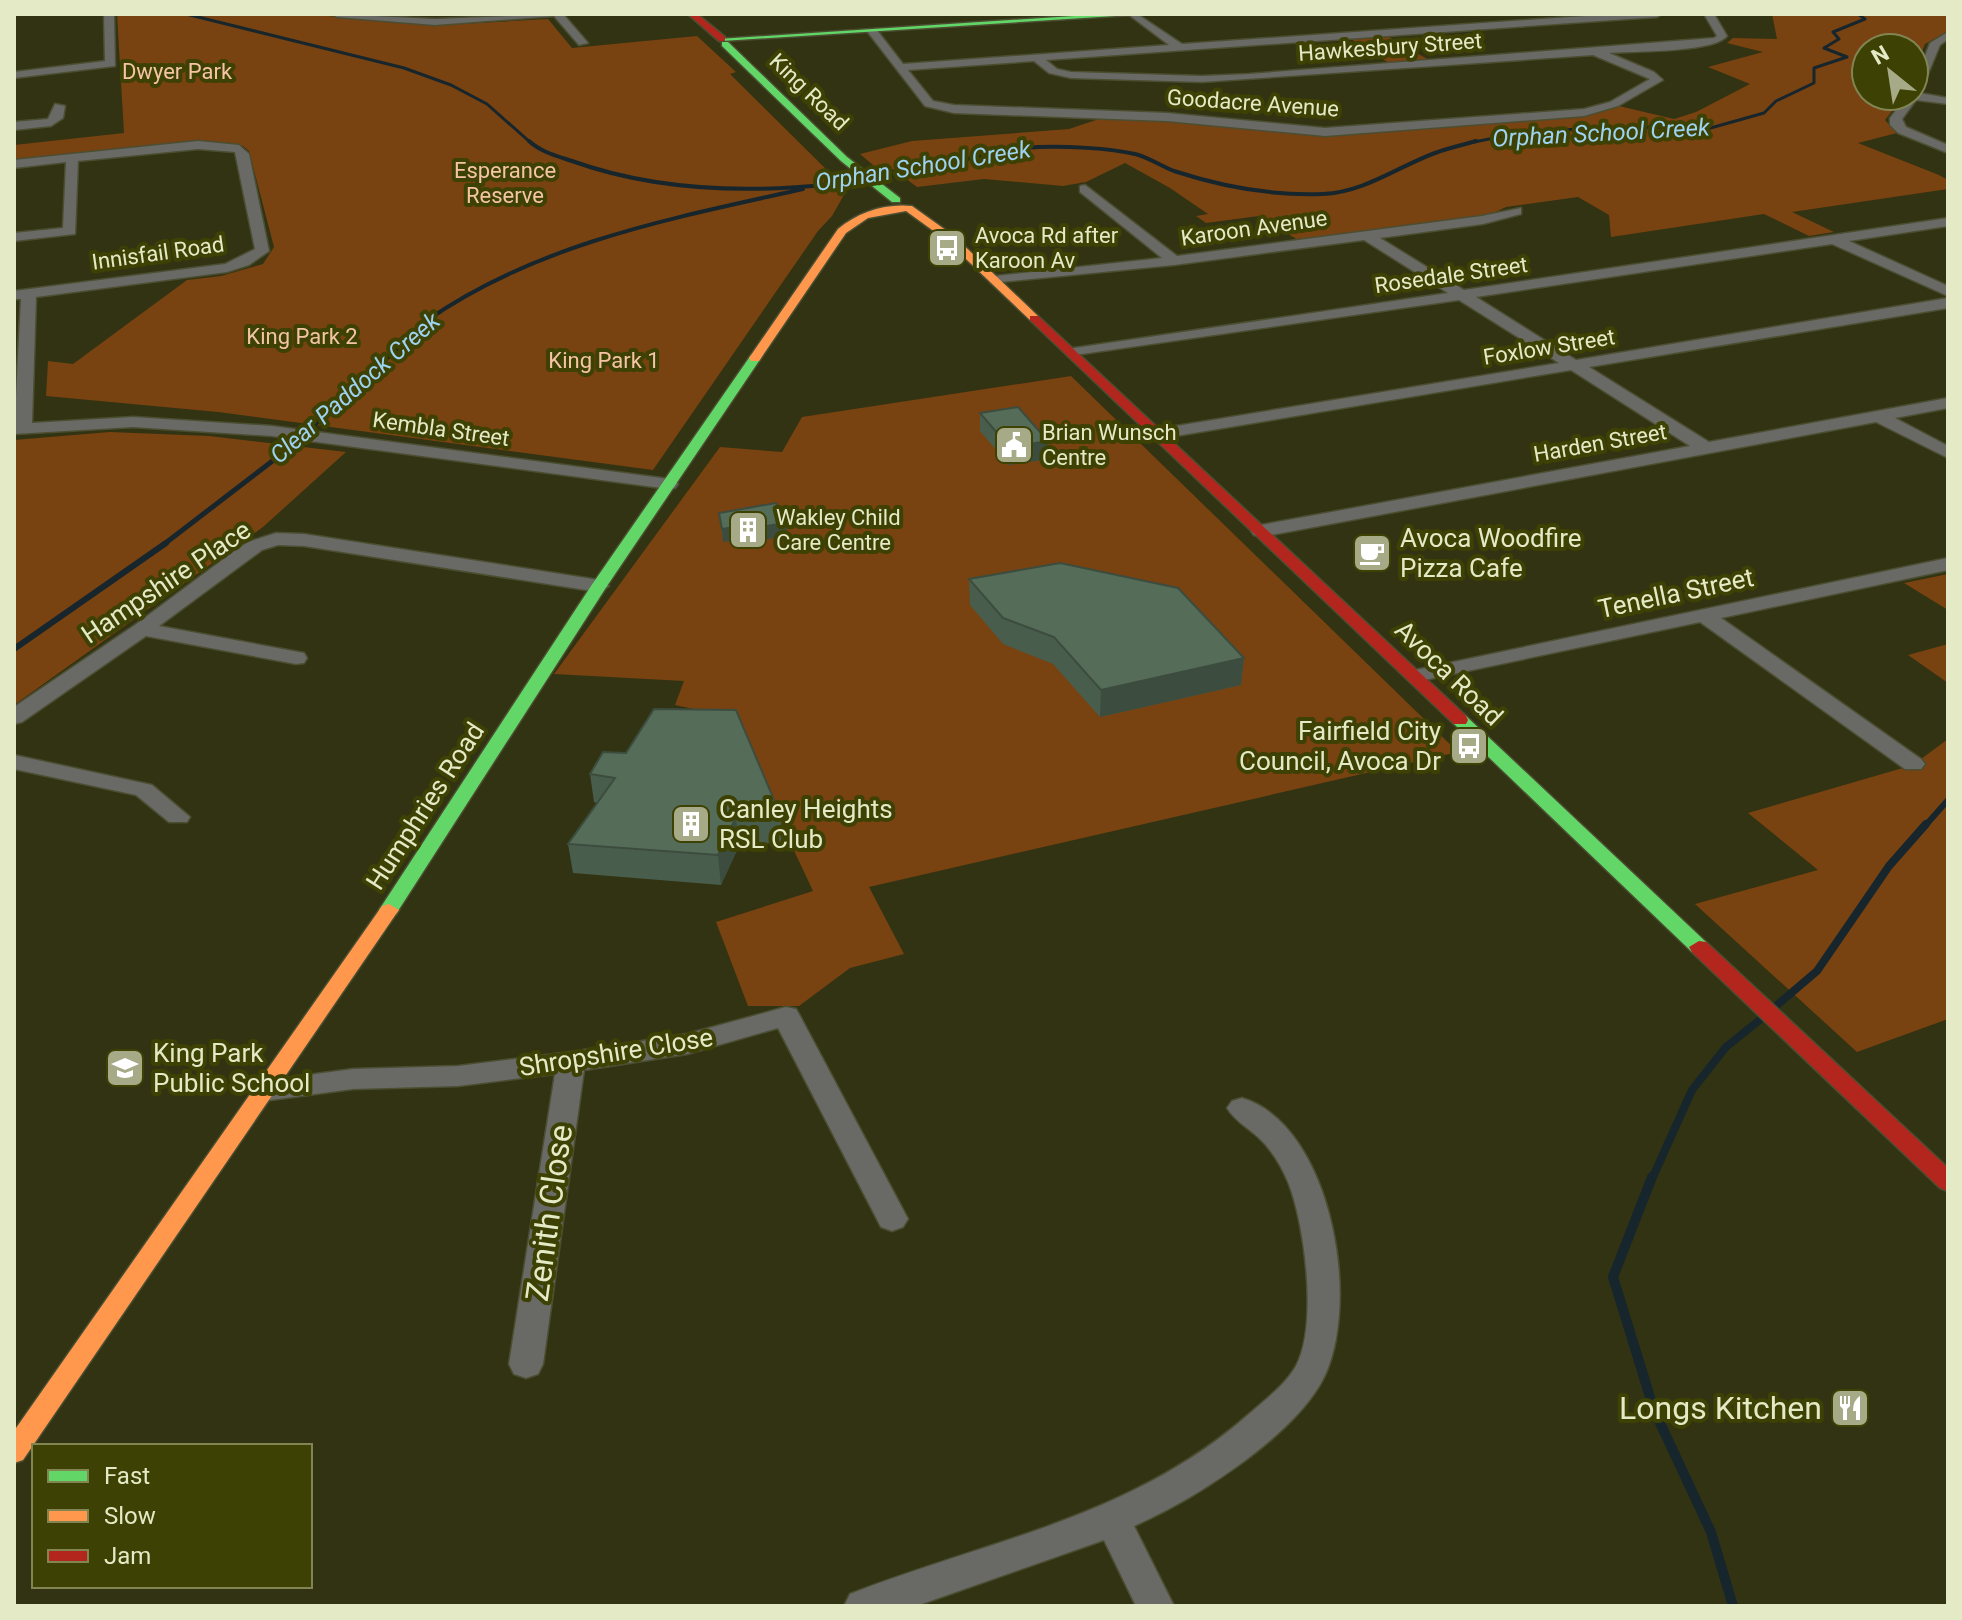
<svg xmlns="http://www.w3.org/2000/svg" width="1962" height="1620" viewBox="0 0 1962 1620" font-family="Roboto,sans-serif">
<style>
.green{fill:#794211}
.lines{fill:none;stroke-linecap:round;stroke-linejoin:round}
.stream-far5{stroke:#17262c;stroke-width:3}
.stream-far4{stroke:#17262c;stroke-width:4}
.stream-far3{stroke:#17262c;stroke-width:5}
.stream-far2{stroke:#17262c;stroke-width:6}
.stream-far1{stroke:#17262c;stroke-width:8}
.stream{stroke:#17262c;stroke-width:10}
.street-casing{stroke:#4b4e31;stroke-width:3}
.fast-casing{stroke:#4b4e31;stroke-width:3}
.slow-casing{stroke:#4b4e31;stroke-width:3}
.jam-casing{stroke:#4b4e31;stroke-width:3}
.street{fill:#696965;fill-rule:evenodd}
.fast{fill:#63d668;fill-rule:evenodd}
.slow{fill:#ff974d;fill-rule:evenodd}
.jam{fill:#b3261e;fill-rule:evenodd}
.wall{fill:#495d4c}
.shaded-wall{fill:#3c4c3e}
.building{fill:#556c58;stroke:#3c4c3e;stroke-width:2}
.labels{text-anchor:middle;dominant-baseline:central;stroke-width:8;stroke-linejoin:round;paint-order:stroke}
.far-street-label{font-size:22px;fill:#e5eac6;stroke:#3d4104}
.far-park-label{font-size:22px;fill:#f5c4a5;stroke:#3d4104}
.far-poi-label{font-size:22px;fill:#e5eac6;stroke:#3d4104;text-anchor:start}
.far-water-label{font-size:24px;font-style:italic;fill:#9dd3f1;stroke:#3d4104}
.poi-label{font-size:26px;fill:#e5eac6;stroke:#3d4104;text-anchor:start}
.street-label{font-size:26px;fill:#e5eac6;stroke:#3d4104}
.near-street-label{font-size:32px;fill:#e5eac6;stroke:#3d4104}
.near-poi-label{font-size:32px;fill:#e5eac6;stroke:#3d4104;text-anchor:end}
</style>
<rect width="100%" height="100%" fill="#313312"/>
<path class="green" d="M117,14H303L442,25L548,19L572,48L697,36L736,72L730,74L831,174L845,186H849L832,216L818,231L653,470L218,412L46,396L48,361L73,364L187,280L221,276L263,264L274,247L249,151L243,146L212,143L14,162V145L124,133Z
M1772,14H1948V31L1925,44L1914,71V48H1866V96H1904L1885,120L1897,133L1858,143L1939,175L1948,180V189L1792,212L1834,232L1809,236L1764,214L1611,237L1609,215L1578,197L1506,207L1492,214L1298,240L1259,216L1206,223L1196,216L1208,214L1170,188L1125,163L1086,182L1063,186L984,179L917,187L893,169L880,171L860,154L912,141L1069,129L1099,119L1192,121L1297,134L1327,135L1586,115L1619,106L1674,119L1696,112L1750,84L1708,67L1763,52L1727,43L1733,38L1777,39Z
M1389,37L1429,60L1389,63L1351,39Z
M1071,376L1458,752L869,887L904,954L850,968L799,1006H748L716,922L813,891L731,717L675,705L684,681L554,674L720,447L782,452L802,417Z
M110,432L209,436L346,452L263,527L14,705V440Z
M1948,574V610L1904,583Z
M1948,644V683L1908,655Z
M1948,739V1019L1857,1052L1695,904L1818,870L1748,813L1913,765Z"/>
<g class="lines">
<path class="stream-far5" d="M186,14L404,68L451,85L487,104L531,143
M1469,143L1530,131L1641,127L1707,129L1764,113L1776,101L1814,83V68L1847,57L1824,48L1839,39L1833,32L1865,19L1858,14"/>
<path class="stream-far4" d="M529,141C541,152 557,156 572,161C675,198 796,193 902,174C947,166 992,149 1038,147C1065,146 1109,148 1135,154C1148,157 1161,166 1174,171C1220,186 1273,196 1323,194C1365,192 1397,167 1435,153C1448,148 1463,145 1476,141
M426,321C538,243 673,218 803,189"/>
<path class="stream-far3" d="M163,545L288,449L429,319"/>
<path class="stream-far2" d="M14,649L166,543
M1925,826L1948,800"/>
<path class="stream-far1" d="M1776,1006L1817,971L1889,866L1926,824
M1652,1179L1692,1090L1726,1047L1761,1019"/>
<path class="stream" d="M1652,1177L1613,1277L1654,1410L1711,1532L1733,1606"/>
<defs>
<path id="street" d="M104,14H114L115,66L14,78V72L105,61Z
M332,14L435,19L563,14L588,43L579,45L554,16L435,25L337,17Z
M1128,14H1137L1182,44L1614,14H1662L1657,17L1046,60L1057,69L1071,72L1202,76L1249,74L1714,38L1717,36L1704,14H1714L1727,36C1713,53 1633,51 1609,53L1654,72L1663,80L1618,106L1584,116L1325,136L1167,121L954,113L929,107L925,106L867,31L876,29L903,64L1169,45ZM1593,55L1650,79L1610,102L1584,109L1325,128L1167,113L954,105L933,101L908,70L1034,61L1049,73L1071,78L1202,82Z
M1948,32V39L1940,45L1920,93L1948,98V104L1916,100L1902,119L1906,127L1948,145V153L1898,133L1890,125V118L1907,96H1914V84L1930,43Z
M55,104L65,106L63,118L51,126L14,130V122L48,119Z
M198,141L239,145L249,154L269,251L249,265L227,272L36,297L32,423L133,417L272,426L669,479L675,480L678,484L675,488L669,489L272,436L133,427L14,434L21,299H14V291L225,264L255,249L235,152L198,149L78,161L75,234L14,241V233L63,228L66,162L14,168V160Z
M1085,185L1177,256L1482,216L1521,208V214L1483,224L1380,238L1464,290L1948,218V226L1849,241L1948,286V296L1832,244L1476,297L1576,360L1948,298V308L1589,367L1709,442L1948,398V408L1895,418L1948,446V458L1876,422L1261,537L1254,535L1251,531L1261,525L1690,446L1571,370L1158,439L1152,438L1149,434L1152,430L1158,429L1559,363L1459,300L1068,356V350L1074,348L1448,293L1364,240L1174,265L991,283V277L996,276L1162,258L1080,192V186Z
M276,533L304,534L599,580L609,586L599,592L304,546L278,545L262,550L159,626L304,653L307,658L304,663L296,664L146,636L22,722L14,724V707L135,625L233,552L248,542Z
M1948,558V570L1721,618L1921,759L1925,764L1921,769H1905L1700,622L1415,682L1404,676L1415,670Z
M14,755L152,785L190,817L187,822H169L136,795L14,769Z
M786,1007L796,1009L800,1016L908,1219L903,1227L892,1231L881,1227L778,1028L687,1054L584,1070L543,1364L538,1374L526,1378L514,1374L509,1364L555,1074L458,1086L353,1089L263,1101L253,1098L249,1091L253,1084L263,1081L353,1069L458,1066L571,1052L687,1034Z
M1242,1098C1334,1125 1365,1316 1318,1388C1284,1442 1192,1501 1134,1526L1174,1606H1136L1104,1540L916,1606H844L850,1594C991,1539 1131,1518 1249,1414C1265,1400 1286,1384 1296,1366C1318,1325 1305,1224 1288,1182C1281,1165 1271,1149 1258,1137C1247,1127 1235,1121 1227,1108L1232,1101Z"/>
<path id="fast" d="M1105,14H1147L722,41L718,39Z
M722,42H728L847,157L900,198V202H892L841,161L722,46Z
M751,355L761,358L607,586L396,914H382L379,910L591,586Z
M1460,715L1466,716L1706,942L1709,947L1706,952H1692L1454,724L1452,720Z"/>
<path id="slow" d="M912,206L954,236L1038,316V320H1030L946,240L906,211L868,218L846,233L759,361H751L749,358L838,229C858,212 886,203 912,206Z
M389,904L399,910L396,914L23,1460L14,1463V1431L382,906Z"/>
<path id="jam" d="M688,14H697L725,37V41H719Z
M1030,316H1038L1466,716L1468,720L1466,724H1454L1030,320Z
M1699,941L1706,942L1948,1168V1191L1940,1188L1692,952L1689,947Z"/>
</defs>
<use href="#street" class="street-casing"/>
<use href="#fast" class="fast-casing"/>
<use href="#slow" class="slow-casing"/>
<use href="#jam" class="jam-casing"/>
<use href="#street" class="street"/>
<use href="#fast" class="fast"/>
<use href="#slow" class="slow"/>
<use href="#jam" class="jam"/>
</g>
<path class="wall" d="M980,413L1048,441V459L1009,465L980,431Z
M719,513L787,532L779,533L780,537L738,544L736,540L723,542Z
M969,579L1244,658L1241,685L1100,717L1053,664L1003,644L970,605Z
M603,752L780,814L783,842L739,846L721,885L573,873L568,844L597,803L594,802L590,774Z"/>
<path class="shaded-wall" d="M1048,441V459L1009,465V447Z
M786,519L787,532L779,533L780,537L738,544L737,531Z
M735,527L736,540L723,542L722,529Z
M1244,658L1241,685L1100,717L1101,690Z
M736,817L739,846L721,885L718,855Z"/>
<path class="building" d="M1018,407L1048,441L1009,447L980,413Z
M776,503L786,519L777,521L779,524L737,531L735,527L722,529L719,513Z
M1060,563L1178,588L1244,658L1101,690L1054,637L1003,618L969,579Z
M654,709L736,710L780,814L736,817L718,855L568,844L615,778L590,774L603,752L626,753Z"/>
<defs>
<symbol id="bus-square" viewBox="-11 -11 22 22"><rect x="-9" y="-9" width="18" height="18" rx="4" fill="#a6aa87" stroke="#3d4104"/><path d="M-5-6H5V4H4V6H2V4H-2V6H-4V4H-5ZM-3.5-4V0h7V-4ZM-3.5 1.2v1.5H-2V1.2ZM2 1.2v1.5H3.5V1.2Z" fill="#fff"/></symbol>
<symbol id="civic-square" viewBox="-11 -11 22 22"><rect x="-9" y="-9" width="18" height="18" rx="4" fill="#a6aa87" stroke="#3d4104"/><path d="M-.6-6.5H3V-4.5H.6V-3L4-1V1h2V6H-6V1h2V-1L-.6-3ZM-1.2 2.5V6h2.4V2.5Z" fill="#fff"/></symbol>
<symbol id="building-square" viewBox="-11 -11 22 22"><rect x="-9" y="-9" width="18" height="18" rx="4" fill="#a6aa87" stroke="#3d4104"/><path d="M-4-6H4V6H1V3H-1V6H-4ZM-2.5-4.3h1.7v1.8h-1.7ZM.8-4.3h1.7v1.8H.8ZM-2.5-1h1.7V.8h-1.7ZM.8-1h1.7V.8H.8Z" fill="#fff"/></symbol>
<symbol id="cafe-square" viewBox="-11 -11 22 22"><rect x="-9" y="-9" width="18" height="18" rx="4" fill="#a6aa87" stroke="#3d4104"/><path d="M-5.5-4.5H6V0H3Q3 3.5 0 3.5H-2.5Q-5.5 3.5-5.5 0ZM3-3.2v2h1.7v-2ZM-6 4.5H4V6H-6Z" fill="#fff"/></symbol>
<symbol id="school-square" viewBox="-11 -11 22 22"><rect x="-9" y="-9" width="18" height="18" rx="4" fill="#a6aa87" stroke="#3d4104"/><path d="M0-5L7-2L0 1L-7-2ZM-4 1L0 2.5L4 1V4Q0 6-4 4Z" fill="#fff"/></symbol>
<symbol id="restaurant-square" viewBox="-11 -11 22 22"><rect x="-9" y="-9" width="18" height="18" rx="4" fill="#a6aa87" stroke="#3d4104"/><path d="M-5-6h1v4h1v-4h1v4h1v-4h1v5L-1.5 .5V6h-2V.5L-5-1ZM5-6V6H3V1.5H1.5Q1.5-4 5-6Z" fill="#fff"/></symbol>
</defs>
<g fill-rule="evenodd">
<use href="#bus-square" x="925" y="226" width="44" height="44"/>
<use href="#civic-square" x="992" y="423" width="44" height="44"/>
<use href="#building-square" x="726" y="508" width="44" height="44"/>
<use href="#cafe-square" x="1350" y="531" width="44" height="44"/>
<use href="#bus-square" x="1447" y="724" width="44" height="44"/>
<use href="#building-square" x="669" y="802" width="44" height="44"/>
<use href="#school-square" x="103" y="1046" width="44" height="44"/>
<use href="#restaurant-square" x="1828" y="1386" width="44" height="44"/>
</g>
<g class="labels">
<g class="far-street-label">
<text transform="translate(1390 47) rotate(-4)">Hawkesbury Street</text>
<text transform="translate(809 92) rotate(44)">King Road</text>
<text transform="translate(1253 103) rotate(4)">Goodacre Avenue</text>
<text transform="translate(1254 228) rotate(-8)">Karoon Avenue</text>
<text transform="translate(158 253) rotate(-8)">Innisfail Road</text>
<text transform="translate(1451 275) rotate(-8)">Rosedale Street</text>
<text transform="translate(1549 347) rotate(-9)">Foxlow Street</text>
<text transform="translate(441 429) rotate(8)">Kembla Street</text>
<text transform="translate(1600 443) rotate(-10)">Harden Street</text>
</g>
<g class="far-park-label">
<text x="177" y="71">Dwyer Park</text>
<text x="505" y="170">Esperance<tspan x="505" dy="25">Reserve</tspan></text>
<text x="302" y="336">King Park 2</text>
<text x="604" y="360">King Park 1</text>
</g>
<g class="far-poi-label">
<text x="975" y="235">Avoca Rd after<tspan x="975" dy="25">Karoon Av</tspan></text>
<text x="1042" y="432">Brian Wunsch<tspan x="1042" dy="25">Centre</tspan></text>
<text x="776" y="517">Wakley Child<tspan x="776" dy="25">Care Centre</tspan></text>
</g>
<g class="far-water-label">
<text transform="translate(1601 133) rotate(-3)">Orphan School Creek</text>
<text transform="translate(923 166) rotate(-9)">Orphan School Creek</text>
<text transform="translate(355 388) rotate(-41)">Clear Paddock Creek</text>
</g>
<g class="poi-label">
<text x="1400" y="538">Avoca Woodfire<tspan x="1400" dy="30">Pizza Cafe</tspan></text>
<text x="1441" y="731" text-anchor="end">Fairfield City<tspan x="1441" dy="30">Council, Avoca Dr</tspan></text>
<text x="719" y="809">Canley Heights<tspan x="719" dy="30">RSL Club</tspan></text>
<text x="153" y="1053">King Park<tspan x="153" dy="30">Public School</tspan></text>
</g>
<g class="street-label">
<text transform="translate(166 582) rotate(-34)">Hampshire Place</text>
<text transform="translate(1676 593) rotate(-12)">Tenella Street</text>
<text transform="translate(1449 673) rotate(44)">Avoca Road</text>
<text transform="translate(425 806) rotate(-57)">Humphries Road</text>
<text transform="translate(616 1052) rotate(-9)">Shropshire Close</text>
</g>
<g class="near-street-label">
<text transform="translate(549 1213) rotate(-82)">Zenith Close</text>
</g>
<g class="near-poi-label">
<text x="1822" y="1408">Longs Kitchen</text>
</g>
</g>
<rect width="1962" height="1620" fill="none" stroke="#e5eac6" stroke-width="32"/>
<rect x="32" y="1444" width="280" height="144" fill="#3d4104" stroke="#808552" stroke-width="2"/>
<rect x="48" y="1470" width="40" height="12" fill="#63d668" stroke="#808552" stroke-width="2"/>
<text x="104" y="1484" font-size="24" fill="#e5eac6">Fast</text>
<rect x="48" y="1510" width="40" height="12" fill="#ff974d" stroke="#808552" stroke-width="2"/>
<text x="104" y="1524" font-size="24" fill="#e5eac6">Slow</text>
<rect x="48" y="1550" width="40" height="12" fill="#b3261e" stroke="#808552" stroke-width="2"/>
<text x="104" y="1564" font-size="24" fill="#e5eac6">Jam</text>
<g transform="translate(1890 72) rotate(330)"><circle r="38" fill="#3d4104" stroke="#808552" stroke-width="2"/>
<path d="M0-6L14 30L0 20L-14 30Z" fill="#a6aa87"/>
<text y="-12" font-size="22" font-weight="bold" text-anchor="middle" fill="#e5eac6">N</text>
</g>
</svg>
